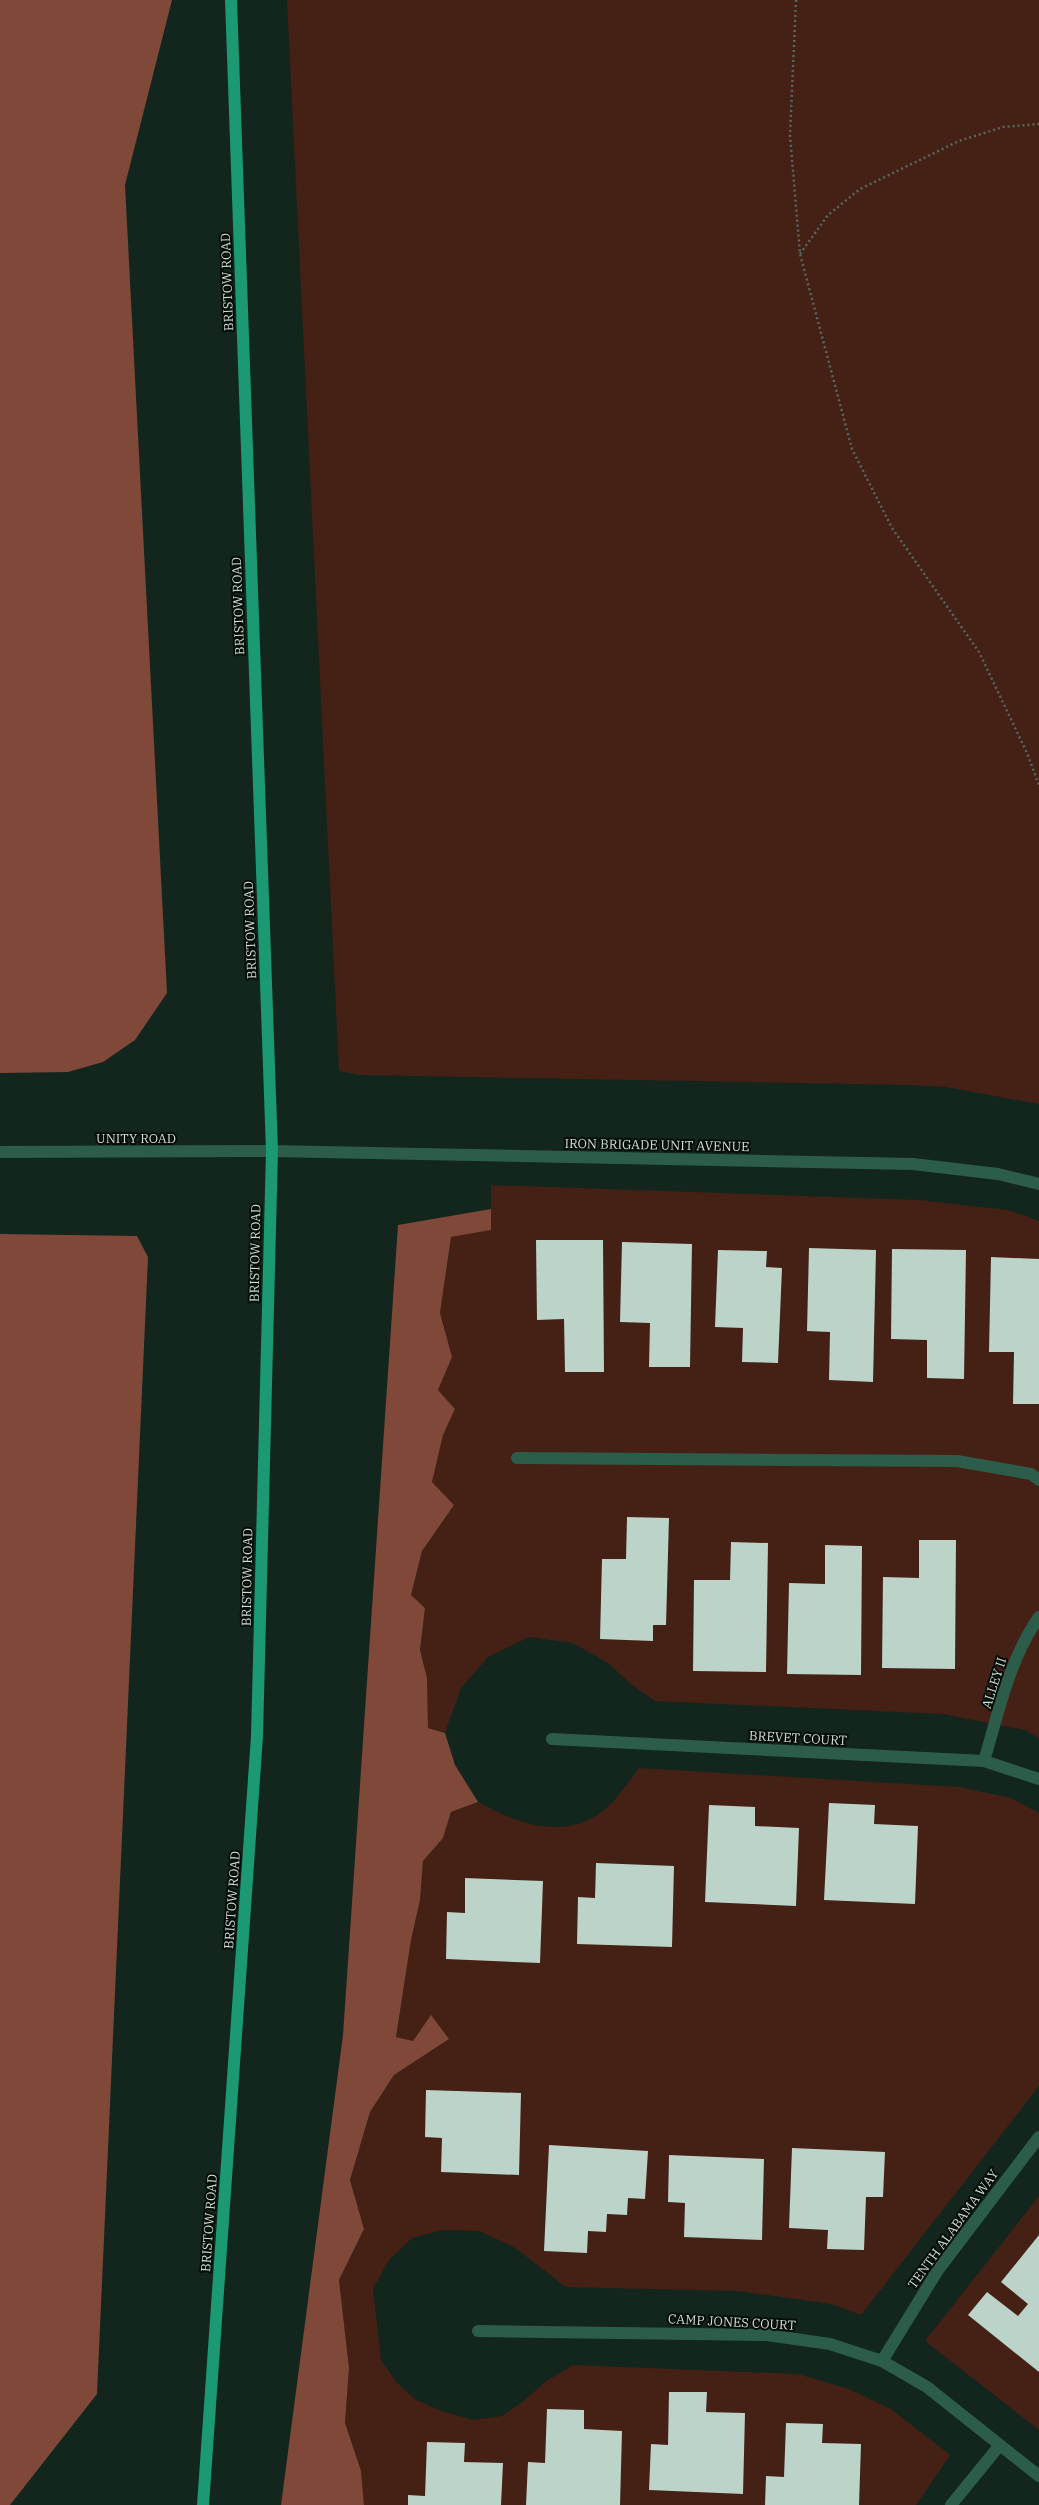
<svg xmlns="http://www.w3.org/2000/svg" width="1039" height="2505" viewBox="0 0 1039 2505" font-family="'IBM Plex Serif',serif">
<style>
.green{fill:#452015}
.forest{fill:#7f4838}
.building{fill:#bbd3c8}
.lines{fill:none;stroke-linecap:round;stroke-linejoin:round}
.path{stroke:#566860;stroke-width:2.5;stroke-dasharray:2 3;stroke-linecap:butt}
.minor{stroke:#2c5d4a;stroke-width:12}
.major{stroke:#1b9972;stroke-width:12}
.labels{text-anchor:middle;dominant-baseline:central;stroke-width:4;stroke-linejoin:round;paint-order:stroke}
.street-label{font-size:13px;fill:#d2ded8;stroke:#050d09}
</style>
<rect width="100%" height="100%" fill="#12261e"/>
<path class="green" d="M287,0H1039V1104L946,1087L909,1085L359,1075L339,1071Z
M491,1185L918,1200L1008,1210L1039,1221V1738L1025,1730L943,1714L655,1701L632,1685L608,1663L573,1643L529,1637L488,1657L461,1688L445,1733L428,1728L427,1678L420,1650L425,1608L411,1595L422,1551L454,1505L432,1482L443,1435L455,1409L438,1390L452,1357L440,1313L451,1237L491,1230Z
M639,1768L959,1787L1011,1798L1039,1813V2086L861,2315L831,2304L738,2291L566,2287L514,2247L479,2231L442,2230L412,2238L389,2260L373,2289L381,2360L396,2382L416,2400L442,2411L473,2420L502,2416L524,2401L545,2382L573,2365L798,2374L849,2389L891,2409L950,2455L916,2505H364L361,2471L345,2423L349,2368L339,2280L364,2229L350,2180L370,2112L394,2075L449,2039L413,2041L396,2037L411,1940L420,1900L423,1861L443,1838L451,1812L478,1802C518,1824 563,1841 603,1811C617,1800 628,1782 639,1768Z
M1039,2196V2430L925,2341Z"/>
<path class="forest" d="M0,0H172L125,185L167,993L135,1040L103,1062L68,1072L0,1073Z
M491,1209V1230L451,1237L440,1313L452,1357L438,1390L455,1409L443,1435L432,1482L454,1505L422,1551L411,1595L425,1608L420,1650L427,1678L428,1728L445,1733L455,1765L478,1802L451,1812L443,1838L423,1861L420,1900L411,1940L396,2037L413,2041L431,2015L449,2039L394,2075L370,2112L350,2180L364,2229L339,2280L349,2368L345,2423L361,2471L364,2505H281L343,2035L398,1225Z
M0,1234L137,1236L148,1257L97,2394L10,2505H0Z"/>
<path class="building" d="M536,1240H603L604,1372H565L564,1319L537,1320Z
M622,1242L692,1244L690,1367H649L650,1323L620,1322Z
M809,1248L876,1250L873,1382L829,1380L830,1332L807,1331Z
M892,1249L966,1250L964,1379L927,1378V1340L891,1339Z
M718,1250L767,1251L766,1267L782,1268L778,1363L742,1362L743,1328L715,1327Z
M991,1257L1039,1259V1404H1013L1014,1352H989Z
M627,1517L669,1518L666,1625H653V1641L600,1639L602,1559H626Z
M919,1540H956L955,1669L882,1668L883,1577L919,1578Z
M731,1542L768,1543L766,1672L693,1671L694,1580H730Z
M825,1545L862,1546L861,1675L787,1674L789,1583L825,1584Z
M829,1803L875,1805L874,1824L918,1826L915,1904L824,1900Z
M709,1805L755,1807V1826L799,1828L796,1906L705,1902Z
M596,1863L674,1866L672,1947L577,1944L578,1897L595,1898Z
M465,1878L543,1881L540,1963L446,1959L447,1912L465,1913Z
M426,2090L521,2093L519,2175L441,2172L442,2138L425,2137Z
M549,2145L648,2151L645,2199L628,2198L627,2215L607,2214L606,2232L588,2231L587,2253L544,2251Z
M792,2148L885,2152L883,2197H866L864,2250L827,2249L828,2230L789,2228Z
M669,2155L764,2159L762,2240L684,2237L685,2203L668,2202Z
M1039,2235V2372L968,2315L987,2292L1018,2316L1028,2304L1001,2282Z
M669,2392H707L706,2412L745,2413L743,2494L649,2490L651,2444L668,2445Z
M547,2409L584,2410V2429L622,2431L620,2505H526L528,2462L545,2463Z
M786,2423L823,2424L822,2443L861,2444L859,2505H765L766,2476L784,2477Z
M427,2442L465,2443L464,2462L503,2463L501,2505H408V2495L425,2496Z"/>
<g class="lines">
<path class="path" d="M796,0L790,135L800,254L852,449L892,528L979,652L1027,753L1039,785
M800,254L828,215L860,189L959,141L1003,127L1039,124"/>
<path class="minor" d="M0,1152L272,1151L913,1164L998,1174L1039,1184
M517,1458L957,1461L1031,1474L1039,1480
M552,1739L984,1761L1039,1779
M984,1761C999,1711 1009,1660 1039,1617
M478,2331L767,2335L830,2344L882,2361L927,2387L1039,2476
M882,2361L938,2270L1039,2137
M951,2505L1000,2445"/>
<path class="major" d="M203,2505L257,1736L272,1151L231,0"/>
</g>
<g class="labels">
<g class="street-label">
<text transform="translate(227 282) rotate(-92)">BRISTOW ROAD</text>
<text transform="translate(238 606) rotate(-92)">BRISTOW ROAD</text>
<text transform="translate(250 930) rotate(-92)">BRISTOW ROAD</text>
<text x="136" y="1138">UNITY ROAD</text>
<text transform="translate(657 1145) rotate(1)">IRON BRIGADE UNIT AVENUE</text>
<text transform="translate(255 1253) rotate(-89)">BRISTOW ROAD</text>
<text transform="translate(247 1577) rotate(-89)">BRISTOW ROAD</text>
<text transform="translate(994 1683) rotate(-72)">ALLEY II</text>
<text transform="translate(798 1738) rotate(3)">BREVET COURT</text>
<text transform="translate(232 1900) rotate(-86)">BRISTOW ROAD</text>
<text transform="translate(209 2223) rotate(-86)">BRISTOW ROAD</text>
<text transform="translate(953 2229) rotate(-54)">TENTH ALABAMA WAY</text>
<text transform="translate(732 2322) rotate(3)">CAMP JONES COURT</text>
</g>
</g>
</svg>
